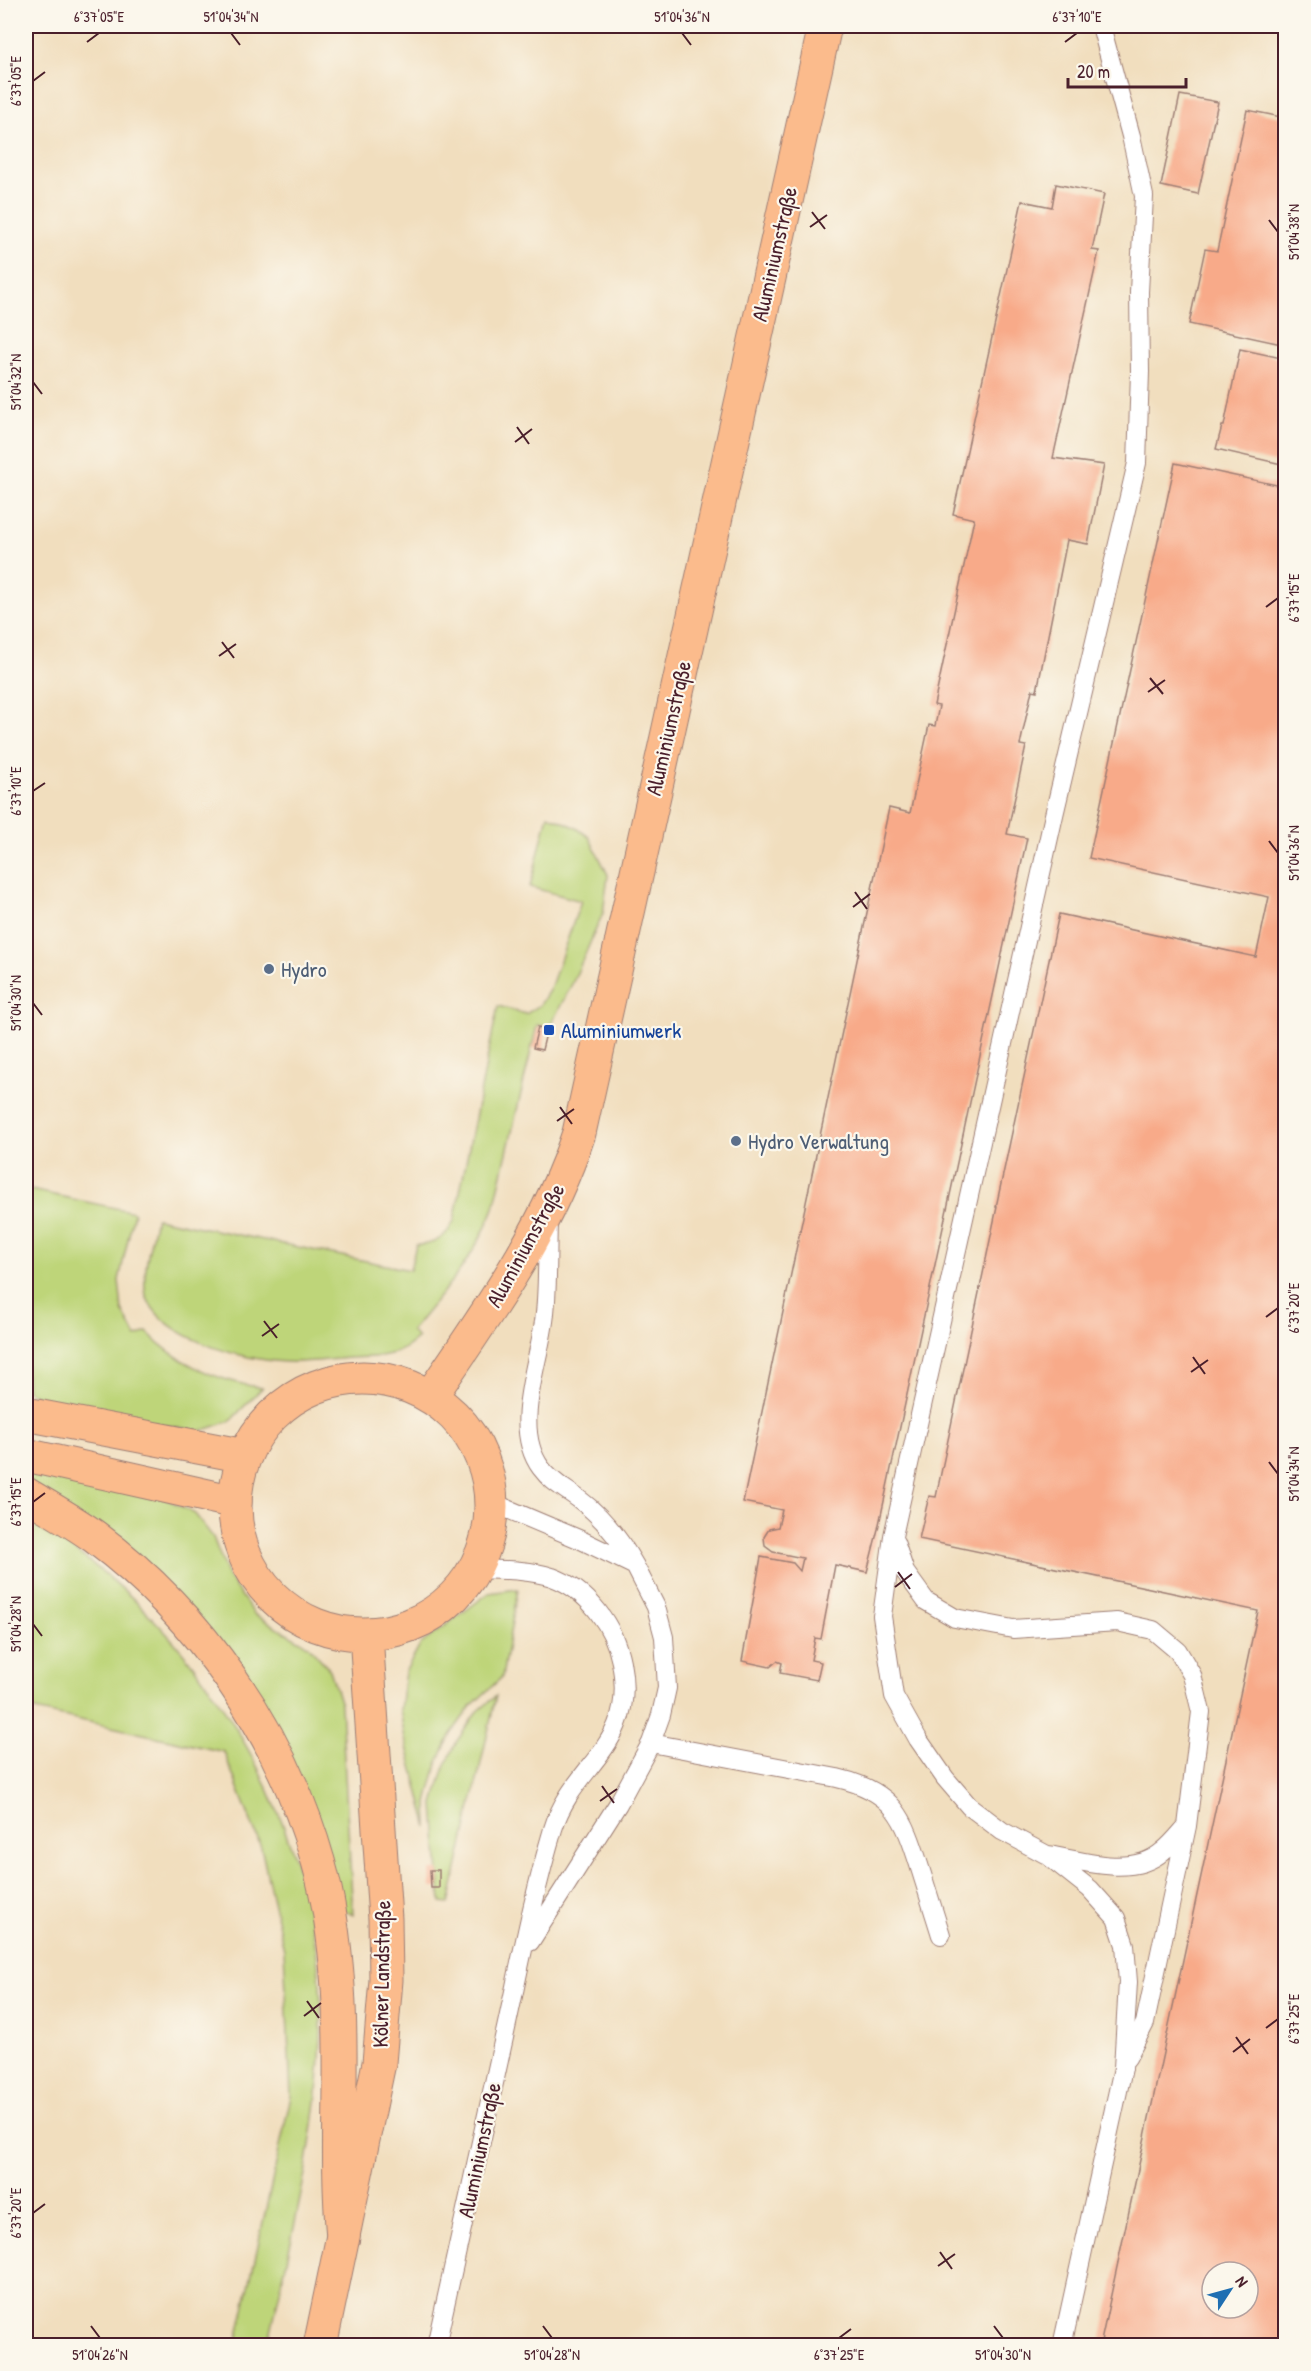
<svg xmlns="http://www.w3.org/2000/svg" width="1311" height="2371" viewBox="0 0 1311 2371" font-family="'Patrick Hand',sans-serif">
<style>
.green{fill:#bed579;stroke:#847a52;stroke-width:1.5}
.building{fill:#f8aa89;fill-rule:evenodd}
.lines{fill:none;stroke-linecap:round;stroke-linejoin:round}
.lane-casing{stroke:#9e7e74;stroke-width:20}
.primary-casing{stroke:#9e7e74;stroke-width:35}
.highway-casing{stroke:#9e7e74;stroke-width:35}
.lane{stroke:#fff;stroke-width:18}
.primary{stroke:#fbbb8c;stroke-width:33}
.highway{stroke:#fbbb8c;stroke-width:33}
.ticks{fill:none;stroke:#4a1f2b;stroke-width:2}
.service-dot{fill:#5c6f8a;stroke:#fbf7ec;stroke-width:2}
.transit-dot{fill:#1a4fb4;stroke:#fbf7ec;stroke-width:2}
.labels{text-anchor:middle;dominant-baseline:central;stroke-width:4.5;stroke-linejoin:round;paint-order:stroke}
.street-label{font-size:22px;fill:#4a1f2b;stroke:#fbf7ec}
.service-label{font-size:22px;fill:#4e5e75;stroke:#fbf7ec;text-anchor:start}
.transit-label{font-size:22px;fill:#164399;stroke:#fbf7ec;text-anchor:start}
.neatline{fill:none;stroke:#4a1f2b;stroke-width:2}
.ticks-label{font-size:15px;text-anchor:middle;fill:#4a1f2b}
</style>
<rect width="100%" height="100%" fill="#fbf7ec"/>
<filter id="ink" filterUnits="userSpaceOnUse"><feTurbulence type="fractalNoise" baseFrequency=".0167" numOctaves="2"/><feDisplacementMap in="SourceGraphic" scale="12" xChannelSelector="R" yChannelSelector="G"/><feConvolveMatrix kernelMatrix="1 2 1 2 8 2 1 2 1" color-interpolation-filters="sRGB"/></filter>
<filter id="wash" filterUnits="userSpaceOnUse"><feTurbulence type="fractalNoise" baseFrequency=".008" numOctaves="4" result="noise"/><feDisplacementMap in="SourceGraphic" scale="24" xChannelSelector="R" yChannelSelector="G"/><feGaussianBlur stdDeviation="1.35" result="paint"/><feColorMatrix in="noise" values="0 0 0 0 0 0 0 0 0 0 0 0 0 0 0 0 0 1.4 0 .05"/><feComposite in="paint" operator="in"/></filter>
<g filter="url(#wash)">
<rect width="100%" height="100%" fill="#f1debe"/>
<path class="green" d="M548,815L575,827L589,837L608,875L603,913L573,982L549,1028L537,1025L494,1208C475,1258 444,1291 411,1331L418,1338C412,1343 406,1348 399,1351C383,1358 366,1357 349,1358C321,1360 294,1365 266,1360C229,1355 159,1335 146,1295C141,1278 152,1237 156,1218L410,1270L416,1245C434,1245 446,1238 454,1221L498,1006L526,1014L540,1005L550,989L581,901L530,887Z
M26,1189L134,1212L119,1280L122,1310L136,1337L147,1332C177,1364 220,1381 262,1388L230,1421L201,1431L55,1407L26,1390Z
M26,1465L167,1499L195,1514L213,1537L228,1577L255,1615L308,1645L330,1670L341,1705L353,1915L342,1909L253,1685L26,1480Z
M26,1520C202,1616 327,1834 321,2035C318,2140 290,2243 268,2345H236L291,2096L284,1950L261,1847L224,1752L26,1708Z
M518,1589L502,1677L471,1706L451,1734L437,1764L427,1803L428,1828L405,1739L400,1710L405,1672L421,1644L489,1593Z
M496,1696L449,1904L441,1903L434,1804L444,1769L457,1741L476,1713Z"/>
<g id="blocks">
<path class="building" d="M1180,95L1218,102L1198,194L1161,186Z
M1247,110L1286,118V345L1189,324L1205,249L1217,251Z
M1056,184L1104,194L1092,250L1099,251L1053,458L1104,465L1088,544L1067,540L1037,691L1032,690L1020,745L1026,746L1007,834L1027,838L878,1529L867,1572L835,1565L821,1639L815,1638L811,1660L821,1662L817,1680L780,1673L782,1663L777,1661L770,1667L742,1661L761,1557L793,1563L800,1571L803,1558L773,1552L765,1546L764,1537L769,1529L778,1527L782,1510L743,1502L889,808L910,813L929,725L935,726L939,706L934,705L974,519L953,514L1022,201L1052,207Z
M1240,349L1286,359V465L1216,449L1222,426H1224Z
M1175,463L1286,487V2346H1100L1258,1611L919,1539L929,1496L936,1497L997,1207H996L1059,914L1256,957L1269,897L1089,858ZM1212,2272H1248V2308H1212Z
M538,1027L547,1029L542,1050L533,1048Z
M430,1870H439V1888H431Z"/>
</g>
</g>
<g filter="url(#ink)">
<use href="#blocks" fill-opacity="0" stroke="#9e7e74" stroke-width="1.5"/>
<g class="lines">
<defs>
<path id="lane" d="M548,1222C547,1252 548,1283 545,1313C541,1361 510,1426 541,1468C552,1483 566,1489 580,1500C603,1517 621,1541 635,1566
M491,1502L581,1540L635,1566L656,1607L664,1637L667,1688L661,1715L651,1743L618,1804L530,1942
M895,1542L905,1572L926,1601L955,1618L1013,1629L1117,1622L1153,1630L1178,1651L1192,1675L1201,1712L1187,1826L1145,2023L1127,2058
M651,1743L837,1778C894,1791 904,1817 920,1868C927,1891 934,1913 941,1935
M1049,1855C1084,1861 1133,1878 1163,1851C1172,1844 1179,1835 1186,1827
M436,2346C459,2241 482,2137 505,2033C520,1965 533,1896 553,1829C573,1763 638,1747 621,1662C614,1626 588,1590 552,1577C527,1569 500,1570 475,1569
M1062,2346L1123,2068L1128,1982L1125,1945L1116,1918L1090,1889L1047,1855L1002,1831L969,1806L945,1778L918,1739L894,1696L882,1616L893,1536L1054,815L1137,463L1140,372L1139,292L1144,196L1131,136L1101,26"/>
<path id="primary" d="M235 1506a128 128 0 1 1 256 0a128 128 0 1 1-256 0Z
M430,1397C487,1313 547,1231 579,1133L825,26
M320,2346L379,2063L386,1980L385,1919L366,1634"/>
<path id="highway" d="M26,1414L245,1456
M26,1455L235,1502
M26,1494C49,1508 73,1521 95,1537C201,1616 282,1734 318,1861C330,1902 335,1945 338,1987C344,2070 335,2153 343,2237"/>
</defs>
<use href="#lane" class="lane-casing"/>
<use href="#primary" class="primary-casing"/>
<use href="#highway" class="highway-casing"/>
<use href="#lane" class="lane"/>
<use href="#primary" class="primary"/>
<use href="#highway" class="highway"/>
</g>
</g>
<path class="ticks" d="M231,33L240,45M682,33L691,45M87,42L99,33M1065,42L1077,33M33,81L45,72M812,212L825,229M1269,220L1278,232M810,227L827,215M33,382L42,394M517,427L529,444M515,442L532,429M1266,607L1278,598M222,642L234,658M219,656L236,644M1150,678L1163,694M1148,692L1165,680M33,791L45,783M1269,841L1278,853M855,892L867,909M853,907L870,894M33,1003L42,1015M560,1107L572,1124M557,1121L574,1109M1266,1317L1278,1308M264,1321L277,1338M262,1336L279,1324M1193,1357L1205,1374M1191,1372L1208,1360M1269,1462L1278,1474M33,1502L45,1493M898,1572L910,1589M895,1587L912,1574M33,1624L42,1636M602,1786L614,1803M600,1801L617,1789M307,2001L319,2018M304,2016L321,2003M1266,2028L1278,2019M1236,2037L1248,2054M1233,2052L1250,2039M33,2213L45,2204M940,2252L952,2269M938,2266L955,2254M91,2326L100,2338M543,2326L552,2338M994,2326L1003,2338M839,2338L851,2329"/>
<g class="service-dot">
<circle cx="269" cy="969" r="6"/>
<circle cx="736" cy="1141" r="6"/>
</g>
<rect class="transit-dot" x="543" y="1024" width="12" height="12" rx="3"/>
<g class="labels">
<g class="street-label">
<text transform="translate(774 254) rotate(-77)">Aluminiumstraße</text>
<text transform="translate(668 728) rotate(-77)">Aluminiumstraße</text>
<text transform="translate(525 1245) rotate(-61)">Aluminiumstraße</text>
<text transform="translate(381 1974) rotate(-89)">Kölner Landstraße</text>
<text transform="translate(479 2150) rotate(-78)">Aluminiumstraße</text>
</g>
<g class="service-label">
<text x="281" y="969">Hydro</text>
<text x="748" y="1141">Hydro Verwaltung</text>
</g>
<g class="transit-label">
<text x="561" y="1030">Aluminiumwerk</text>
</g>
</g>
<rect width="1311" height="2371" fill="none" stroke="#fbf7ec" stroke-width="66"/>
<g transform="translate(1230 2290) rotate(54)"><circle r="28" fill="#fbf7ec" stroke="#b4a19f" stroke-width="1.5"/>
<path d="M0-4.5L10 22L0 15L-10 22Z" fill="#1f6fb2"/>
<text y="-9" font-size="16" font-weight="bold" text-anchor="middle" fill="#4a1f2b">N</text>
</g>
<path d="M1068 78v9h118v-9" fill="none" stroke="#4a1f2b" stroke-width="3"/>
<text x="1077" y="78" font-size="18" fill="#4a1f2b" stroke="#fbf7ec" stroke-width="4.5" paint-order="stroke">20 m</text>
<rect x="33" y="33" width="1245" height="2305" class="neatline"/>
<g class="ticks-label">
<text x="99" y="22">6°37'05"E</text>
<text x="231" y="22">51°04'34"N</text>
<text x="682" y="22">51°04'36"N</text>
<text x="1077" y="22">6°37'10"E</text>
<text transform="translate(16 81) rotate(-90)" y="5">6°37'05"E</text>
<text transform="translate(1294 232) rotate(-90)" y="5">51°04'38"N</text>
<text transform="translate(16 382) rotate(-90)" y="5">51°04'32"N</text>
<text transform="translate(1294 598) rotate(-90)" y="5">6°37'15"E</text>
<text transform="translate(16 791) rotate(-90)" y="5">6°37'10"E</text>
<text transform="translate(1294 853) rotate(-90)" y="5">51°04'36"N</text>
<text transform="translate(16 1003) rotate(-90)" y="5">51°04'30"N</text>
<text transform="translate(1294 1308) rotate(-90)" y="5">6°37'20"E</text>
<text transform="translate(1294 1474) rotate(-90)" y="5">51°04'34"N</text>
<text transform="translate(16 1502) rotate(-90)" y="5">6°37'15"E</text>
<text transform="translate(16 1624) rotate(-90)" y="5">51°04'28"N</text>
<text transform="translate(1294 2019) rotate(-90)" y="5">6°37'25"E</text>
<text transform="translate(16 2213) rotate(-90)" y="5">6°37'20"E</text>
<text x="100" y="2360">51°04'26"N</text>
<text x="552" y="2360">51°04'28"N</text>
<text x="839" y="2360">6°37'25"E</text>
<text x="1003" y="2360">51°04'30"N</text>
</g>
</svg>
